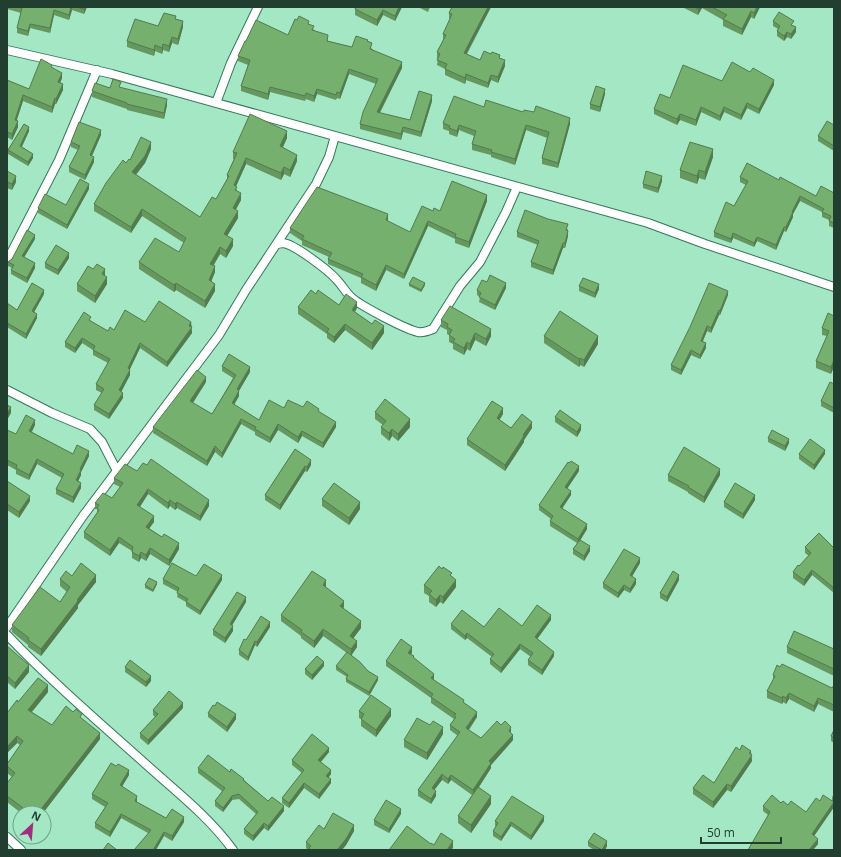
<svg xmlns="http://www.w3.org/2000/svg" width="841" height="857" viewBox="0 0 841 857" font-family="'Open Sans',sans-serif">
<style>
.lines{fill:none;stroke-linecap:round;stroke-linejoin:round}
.minor-casing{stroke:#357859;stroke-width:10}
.minor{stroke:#fff;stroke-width:8}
.wall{fill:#65975f}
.shaded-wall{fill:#537b4e}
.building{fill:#76b06f;stroke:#537b4e}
</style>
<rect width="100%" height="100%" fill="#a3e7c4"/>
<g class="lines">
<defs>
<path id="minor" d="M7,50L112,74L648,223L705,244L834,287
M216,103L231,63L258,7
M277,244C279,244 281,243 283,243C294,244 328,270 336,279C342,285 346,293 352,298C363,307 405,329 418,332C423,333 428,331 433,329L460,286L480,262L506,212L517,187
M7,261L59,160L97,70
M7,390L52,413L90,429L102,442L117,471
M7,627L83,516L219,335L246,290L316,184L329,157L335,136
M7,635C52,682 101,724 149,767C178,793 210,818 233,850
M7,837L21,850"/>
</defs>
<use href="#minor" class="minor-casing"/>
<use href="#minor" class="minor"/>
</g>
<path class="wall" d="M7,7H87L84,14L72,10L69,20L54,15L50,33L30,28L28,36L17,33V28L21,13L7,9Z
M402,7L395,21L383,15L377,26L355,15V9Z
M418,7H430L428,12Z
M452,7H491L467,54L480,60L500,58L505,66L498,83L491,80L488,88L466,80L465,84L445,75V69L437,65L438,58H437V52L443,40V34L450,19L449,18V13Z
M684,7H760L754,19L751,17L742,35L723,26V20L702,8L698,15L684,8Z
M176,19L183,27L178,45L172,43L169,52L163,50L162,54L155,51L154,56L127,47V41L158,26Z
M773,21L794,26L796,32L791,39L787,37L784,41L777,36V31L778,29L773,26Z
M309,24L314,30L328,40V41L352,47L368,42L372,49L402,68L380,113L410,120L432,101L421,137L403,132L401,140L360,129V124L376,84L349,74L340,99L337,98L336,100L317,94L314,102L306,99L305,101L270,92L268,100L241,91V86L248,65L238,61V56L246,41L288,35Z
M52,68L62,78L60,83L63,90L56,104H55L52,113L23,101L16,120L18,127L12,140L7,137V80L29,89Z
M722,81L774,85L759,114L747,108L741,120L724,112L720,121L701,112L696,126L680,120L677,125L654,114V109L670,98Z
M110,88H121L167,105L164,119L127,110V109L92,97V91Z
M605,94L600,112L590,109V104Z
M484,107L523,112L570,124L558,168L542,164V158L547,138L526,130L515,165L491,157V155L472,150V144L474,136L459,130L457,137L449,134V131L443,129V123Z
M24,124L29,127V131L22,147L33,154V158L28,166L8,154V159L7,162V153H8V150Z
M834,125V151L818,141V136Z
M101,135L92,156L94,162L85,180L69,172V167L78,150L71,147V142Z
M287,138L283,147L297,161L290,177L284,174L281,180L246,164L236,186L237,191L241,200L236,209L238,218L227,236L233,246L226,258L220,254L214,265L215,272L211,282L215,291L205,308L176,290L174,292L139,269V262L179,252L184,243L142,216L131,233L94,211V204L126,163L151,149L145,163L136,175L200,217L216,199L227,179V175L234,159H233V152Z
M713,157L705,180L699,178L697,184L680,178V170Z
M7,171L16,182L12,190L7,188Z
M740,177L779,180L816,196L834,193V228L829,226V220L822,217V212L800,201L793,214V217L786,232L784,231L776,250L757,241L754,247L733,238L731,243L714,237V232L734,206L746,185L740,182Z
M662,181L658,193L643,188V184Z
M89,189L67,229L38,213V208L66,205Z
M487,201L469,248L455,243V239L428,226L404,279L386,270L376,291L361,283V278L328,264V259L329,257L302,245V241L290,233V228L388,220L387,221L410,232L433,211H440Z
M568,229V236L565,248H563L553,275L531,267V262L538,245L517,237V232Z
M35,239L24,257L35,268L27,283L11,274V270L12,268L8,266V262Z
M69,258L58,275L45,268V263Z
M105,276L107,284L95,303L77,291V284Z
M487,282L506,288L495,310L479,302L480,297L477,295V290Z
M409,284L425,285L421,292L409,286Z
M579,286L599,289L595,298L579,291Z
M44,294L34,312L37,318L26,339L7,327V303L17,310Z
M316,294L339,305L357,308L355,312L384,333L372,350L345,330L334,343L327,338V334L298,314V307Z
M728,295L720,315H719L711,333L707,331L703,341L706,348L700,359L691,355L681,375L671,370V365Z
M834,316L831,374L816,368V361L827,336L822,335V328Z
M441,320L491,336L486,346L475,340L470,351L467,349L464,355L453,349V344L449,342V335L447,334V330L441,327Z
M91,322L108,331L145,322H191L192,333L167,367L140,348L130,369V375L121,392L123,398L109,419L94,410V405L102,393L96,390V384L108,363L93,355V350L82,343L75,353L65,347V342Z
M544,336L598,344L584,367L580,365L579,367L544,343Z
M222,366L250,372L239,391V396L234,405L259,420L284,408L303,407L319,412L336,427L323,448L302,436L298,443L278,430L270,443L255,435V432L241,424L222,458L215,452L207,466L153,433V427L206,382L193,403L212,414L233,378L222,371Z
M834,384V413L821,406V401Z
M375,412L410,427L398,441L392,436L389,441L381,434V427L383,425L375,419Z
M503,414L499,420L511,428H532L524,440V442L505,471L467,445V439Z
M555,417L581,430L577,437L555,422Z
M35,425L32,432L73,454L89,456L81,472V475L78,481L81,488L73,503L56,494V489L62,478L37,464L29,480L16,474V470L7,465V430L16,434Z
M768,438L789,443L785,451L768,442Z
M295,449L311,465L307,472L305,471L280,510L265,500V495Z
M799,454H825L814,470L799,459Z
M137,471L209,506L200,521L177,508L175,510L170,506L168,509L148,494L140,507L154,522L149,528L179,549L169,566L150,554L146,561L141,558L139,562L132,558V551L119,543L110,556L84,538V532L97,513V509H95V503L112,498L120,487L114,484V478Z
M579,471L567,488L571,495L562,508L587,529L580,540L590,551L584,561L573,554V549L577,543L550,526V521L551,519L539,510V505Z
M668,475H720L704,503L688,493V492L668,481Z
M7,481L30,501L19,518L7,510Z
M322,499L360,509L349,525L322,506Z
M755,500L743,519L724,507V502Z
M805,547L834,548V593L812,575L804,586L793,578V572L809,556L805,553Z
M640,563L632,576L636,584L630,593L624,590L618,598L603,588V583Z
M72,576L96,582L78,605V608L41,656L28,647V645L12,632V625L60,602L67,592L60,586V579Z
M452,576L456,587L443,604L440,602L436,607L429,602V596L424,593V585Z
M163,579L222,580L200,615L186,606V602L177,597L178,592L163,584Z
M679,580L667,602L660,598V593Z
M157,584L153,592L145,588V585Z
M325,587L344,607L343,608L361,628L353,638L357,647L351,655L378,680L369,696L346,682V679L347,677L336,670V666L347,653L323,636L314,648L301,638V636L281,621V615Z
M246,602L232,625L233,631L225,643L213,635V630Z
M551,620L537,639L554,656L542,675L528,665V660L531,657L520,649L501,673L490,664V659L492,657L467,638L465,640L451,629V624L484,627L522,626Z
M270,627L257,647L255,645L248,661L239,655V650L246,640Z
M7,646L29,672L15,689L7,682Z
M787,647L834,649V676L787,653Z
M412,653L411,655L414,658L434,680L464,703L477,717L469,730L481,738L511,733L513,740L491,765V768L479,787L491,804L471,833L458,823V816L472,795L451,780L448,784L442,780L434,790L436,796L431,804L418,796V790L458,736L450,730V725L454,719L431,703V698L386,666V661Z
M324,666L312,680L305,674V669Z
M125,667L151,681L146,687L125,672Z
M773,675L832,688L834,685V712L818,704L814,712L789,699L786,704L783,702L782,704L767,698V691L773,680Z
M48,692L32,712L52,725L82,719L100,739L43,813H21L7,802V783L12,777L7,773V764L20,745L17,743L7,753L18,702Z
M183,708L148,745L140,738V733L155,717L153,715V710Z
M359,711L391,716L376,737L361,726V719L359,718Z
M208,713L236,719L227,732L208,717Z
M834,730V743L831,741V736Z
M443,734L427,760L404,747V740Z
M740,750L751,754L752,761L731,792L727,790L713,808L693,794V788L714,783Z
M329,752L321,762L331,774L329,777L331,783L319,799L304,788L289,808L282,803V798L302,773L292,765V760Z
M198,768L230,772L244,780L268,801L284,811L268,831L264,828L253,841L244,834V829L256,814L239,799L232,800L223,812L215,806V801L222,791L198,773Z
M129,775L122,786L137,801V802L166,818L184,822L172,841L164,836L148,833L121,818L110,837L95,828V823L105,807L92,799V794Z
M834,794V807L814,836L818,844L813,850H748L768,815L763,811V806L781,803L806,812L820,801H832V797Z
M401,814L389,833L374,825V820Z
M495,821H544L531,840L511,826L501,841L493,836V831L496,827L495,826Z
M324,829L354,831L346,845L342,850H308L306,848V842Z
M588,842L607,846L605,850H594L588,846Z"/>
<path class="shaded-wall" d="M71,7H72V10L69,20V15Z
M85,7H87L84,14V9Z
M399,7H402L395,21V16Z
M488,7H491L464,58V53Z
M699,7H702V8L698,15V9Z
M757,7H760L754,19V13Z
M54,10V15L50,33V28Z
M383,10V15L377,26V20Z
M751,11V17L742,35V29Z
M183,21V27L178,45V39Z
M30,24V28L28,36V31Z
M796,27V32L791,39V34Z
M787,32V37L784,41V36Z
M172,37V43L169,52V46Z
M163,44V50L162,54V48Z
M155,45V51L154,56V50Z
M505,60V66L498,83V77Z
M402,62V68L377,117V112Z
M349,69V74L340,99V93Z
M62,73V78L58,88V82Z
M466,74V80L465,84V78Z
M491,75V80L488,88V83Z
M774,80V85L759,114V109Z
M63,84V90L56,104V99Z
M270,87V92L268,100V94Z
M317,89V94L314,102V96Z
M605,89V94L600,112V107Z
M23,95V101L15,126V120Z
M432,95V101L421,137V132Z
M55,98V104L52,113V107Z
M167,99V105L164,119V113Z
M747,103V108L741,120V115Z
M701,107V112L696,126V120Z
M724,107V112L720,121V116Z
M680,114V120L677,125V119Z
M570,118V124L558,168V163Z
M18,121V127L12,140V134Z
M459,125V130L457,137V131Z
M526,125V130L515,165V159Z
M29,127V131L20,150V146Z
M403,127V132L401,140V134Z
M101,130V135L90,160V155Z
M287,131V138L280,153V146Z
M151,142V149L145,163L132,179V172Z
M713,149V157L705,180V172Z
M8,153V159L7,162V156Z
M33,154V158L28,166V162Z
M297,155V161L290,177V170Z
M94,157V162L85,180V175Z
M246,158V164L234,191V185Z
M284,167V174L281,180V173Z
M699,170V178L697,184V176Z
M16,176V182L12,190V184Z
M662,176V181L658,193V188Z
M89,184V189L67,229V225Z
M241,193V200L233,215V208Z
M487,195V201L469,248V242Z
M800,196V201L793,214V217L786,232V227L792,212Z
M142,209V216L131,233V227Z
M238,211V218L224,241V234Z
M388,214V220L386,226V220Z
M428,221V226L404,279V274Z
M784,227V231L776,250V245Z
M568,231V236L565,248V243Z
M733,233V238L731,243V239Z
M35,235V239L22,261V256Z
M757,237V241L754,247V243Z
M233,239V246L226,258V251Z
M563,243V248L553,275V270Z
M220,247V254L210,270V264Z
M69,253V258L58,275V270Z
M35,263V268L27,283V278Z
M386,265V270L376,291V285Z
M215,266V272L209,287V280Z
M105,269V276L102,274Z
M107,277V284L95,303V296Z
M176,283V290L174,292V285Z
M425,283V285L421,292V290Z
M506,283V288L495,310V305Z
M215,284V291L205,308V301Z
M599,284V289L595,298V293Z
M44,290V294L32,316V311Z
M728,291V295L720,315V311Z
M357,302V308L352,316V310Z
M719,310V315L711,333V328Z
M37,314V318L26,339V334Z
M191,322L192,333L167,367V362Z
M345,324V330L334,343V337Z
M384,326V333L372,350V343Z
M707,326V331L701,345V341Z
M491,329V336L486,346V339Z
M475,333V340L470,351V344Z
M598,336V344L584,367V360Z
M82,338V343L75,353V348Z
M467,342V349L464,355V348Z
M140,343V348L128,373V368Z
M706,343V348L700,359V355Z
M691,350V355L681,375V370Z
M580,358V365L579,367V359Z
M834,360V367L831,374V367Z
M250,367V372L237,394V389Z
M130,370V375L119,396V390Z
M206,377V382L190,407V401Z
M239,391V396L232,408V403Z
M123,393V398L109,419V414Z
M11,407V413L7,420V414Z
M503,408V414L497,424V418Z
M241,419V424L222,458V453Z
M410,419V427L398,441V434Z
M35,420V425L29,436V431Z
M336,422V427L323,448V443Z
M532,422V428L524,440V442L505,471V465L523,435Z
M278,424V430L270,443V438Z
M581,425V430L577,437V432Z
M392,429V436L389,441V433Z
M302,431V436L298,443V437Z
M789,439V443L785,451V446Z
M215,446V452L207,466V461Z
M825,450V454L814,470V465Z
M89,451V456L81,472V475L76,486V480L80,469Z
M37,459V464L29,480V475Z
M311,460V465L307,472V467Z
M305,466V471L280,510V505Z
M579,466V471L565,492V487Z
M720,469V475L704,503V497Z
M81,483V488L73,503V497Z
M148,489V494L137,511V505Z
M571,491V495L560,512V507Z
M755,495V500L743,519V514Z
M30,496V501L19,518V512Z
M170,500V506L168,509V503Z
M209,500V506L200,521V516Z
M177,502V508L175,510V504Z
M360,502V509L349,525V518Z
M154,516V522L146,533V527Z
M587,524V529L578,544V539Z
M119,537V543L110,556V550Z
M179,543V549L169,566V560Z
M590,546V551L584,561V556Z
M150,548V554L146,561V555Z
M141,552V558L139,562V556Z
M640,558V563L630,580V575Z
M812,570V575L804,586V580Z
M96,575V582L78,605V608L41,656V649Z
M222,575V580L200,615V611Z
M679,575V580L667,602V597Z
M636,579V584L630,593V589Z
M326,580V587L323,591V585Z
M456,580V587L443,604V597Z
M157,582V584L153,592V590Z
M624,585V590L618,598V593Z
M440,595V602L436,607V600Z
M246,597V602L230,629V624Z
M344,601V607L340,612V606Z
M551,615V620L535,642V637Z
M361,621V628L350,643V636Z
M270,622V627L257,647V642Z
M233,626V631L225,643V638Z
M323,629V636L314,648V641Z
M467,633V638L465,640V636Z
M255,641V645L248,661V657Z
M357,641V647L351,656V649Z
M520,644V649L501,673V668Z
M412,647V653L408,658V653Z
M554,652V656L542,675V670Z
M324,662V666L312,680V675Z
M29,665V672L15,689V683Z
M434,674V680L431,678Z
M151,676V681L146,687V682Z
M378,677V680L369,696V692Z
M48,685V692L28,716V710Z
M789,693V699L786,704V698Z
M783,696V702L782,704V698Z
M818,698V704L814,712V706Z
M183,703V708L148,745V740Z
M391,709V716L376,737V730Z
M477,712V717L466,733V728Z
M236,714V719L227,732V727Z
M443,727V734L427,760V753Z
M511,727V733L509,731Z
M100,733V739L43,813H38Z
M513,735V740L491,765V768L473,796V790L489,761Z
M17,736V743L7,753V747Z
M329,748V752L318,765V760Z
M751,751L752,761L731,792V786Z
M129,770V775L120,790V785Z
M331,770V774L326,780V776Z
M442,774V780L432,793V788Z
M451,775V780L448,784V779Z
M331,779V783L319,799V794Z
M304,783V788L289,808V803Z
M727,784V790L713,808V802Z
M436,791V796L431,804V799Z
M137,796V801L135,805V801Z
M232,796V800L223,812V808Z
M491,796V804L471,833V825Z
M834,802V807L812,839V834Z
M284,806V811L268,831V826Z
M401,809V814L389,833V829Z
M121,814V818L110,837V832Z
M544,816V821L531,840V836Z
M184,817V822L172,841V836Z
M511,822V826L501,841V837Z
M264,823V828L253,841V836Z
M354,825V831L346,845L342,850H337Z
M164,832V836L156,850H153Z
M818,839V844L813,850H809Z
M453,841V848L451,850H447Z
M607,841V846L605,850H602Z"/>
<path class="building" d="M17,7H71L69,15L54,10L50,28L30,24L28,31L17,28L22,8Z
M77,7H85L84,9Z
M356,7H381L383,8V7H399L395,16L383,10L377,20L355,9Z
M452,7H488L464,53L480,60L484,51L491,54L492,52L500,55L499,58L505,60L498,77L491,75L488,83L466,74L465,78L445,69L447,64L437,60L440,54L437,52L446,35L443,34L452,14L449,13Z
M694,7H699L698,9Z
M712,7H757L754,13L751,11L742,29L723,19L727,15Z
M779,12L794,21L791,25L796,27L791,34L787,32L784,36L777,31L780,26L773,21Z
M164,13L176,16L175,19L183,21L178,39L172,37L169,46L163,44L162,48L155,45L154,50L127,41L135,19L158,26Z
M299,16L309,21L308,24L314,26L312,30L328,35L327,41L352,47L356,36L368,40L367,41L372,43L370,49L402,62L377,112L410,120L419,91L432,95L421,132L403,127L401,134L360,124L363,112L378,79L349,69L340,93L337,92L336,95L317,89L314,96L306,93L305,96L270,87L268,94L241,86L250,60L238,56L245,41H246L256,20L288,35L295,19L297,20Z
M41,59L52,65L51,67L62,73L58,82L63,84L56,99L55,98L52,107L23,95L15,120L18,121L12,134L7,132V80L29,89Z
M732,62L750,72L753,68L774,80L759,109L747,103L741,115L724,107L720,116L701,107L696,120L680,114L677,119L654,109L660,94L670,98L683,65L722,81Z
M113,79L121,82L119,87L167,99L164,113L127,104V103L92,91L95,83L110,88Z
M596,86L605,89L600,107L590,104Z
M454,96L484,107L486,100L523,112L524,110L534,112L536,106L570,118L558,163L542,158L549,132L526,125L515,159L491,152L492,150L472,144L476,131L459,125L457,131L449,128L450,126L443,123Z
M250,114L287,131L280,146L297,155L290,170L284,167L281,173L246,158L234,185L237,187L235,190L241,193L233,208L238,211L224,234L233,239L226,251L220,247L210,264L215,266L209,280L215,284L205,301L176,283L174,285L139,262L155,238L179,252L186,238L142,209L131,227L94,204L106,183L123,160L126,163L129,159L130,160L141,137L151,142L145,156L132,172L200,217L212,197L216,199L229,176L227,175L237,153L233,152Z
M827,121L834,125V146L818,136Z
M79,122L101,130L90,155L94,157L85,175L69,167L80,146L71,142Z
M24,124L29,127L20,146L33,154L28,162L8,150Z
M690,142L713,149L705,172L699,170L697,176L680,170Z
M747,163L779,180L780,177L816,196L821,186L834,193V223L829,221L831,216L822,212L824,209L800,196L792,212H793L786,227H784L776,245L757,237L754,243L733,233L731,239L714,232L726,202L734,206L748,181L740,177Z
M7,171L16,176L12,184L7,182Z
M646,171L662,176L658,188L643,184Z
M80,179L89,184L67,225L38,208L45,194L66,205Z
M452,181L487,195L469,242L455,237L456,234L428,221L404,274L386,265L376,285L361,277L363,274L328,259L332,253L302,239L304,236L290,228L317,187L388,214L386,220L410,232L422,206L433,211L434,208L440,211Z
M525,210L548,219L568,224L566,230L568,231L565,243H563L553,270L531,262L539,241L517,232Z
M27,230L35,235L22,256L35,263L27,278L11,270L14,265L8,262L12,259Z
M56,245L69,253L58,270L45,263Z
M97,264L105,269L102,274L107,277L95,296L77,284L88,266L93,269Z
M490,275L506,283L495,305L479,297L481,293L477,290L482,280L487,282Z
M413,277L425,283L421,290L409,284Z
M583,278L599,284L595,293L579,286Z
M32,283L44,290L32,311L37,314L26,334L7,323V303L17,310Z
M709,283L728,291L720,311L719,310L711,328L707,326L701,341L706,343L700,355L691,350L681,370L671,365L690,327Z
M311,290L316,294L318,290L339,305L346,294L357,302L352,310L372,324L375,320L384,326L372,343L345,324L334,337L327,332L329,329L298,307Z
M159,301L191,322L189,326L192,327L167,362L140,343L128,368L130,370L119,390L123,393L109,414L94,405L104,389L96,384L110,359L93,350L95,346L82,338L75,348L65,342L84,312L91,317L89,320L108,331L110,327L114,330L125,310L145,322Z
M450,306L491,329L486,339L475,333L470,344L467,342L464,348L453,342L455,339L449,335L452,330L447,327L448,324L441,320Z
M560,311L598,336L584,360L580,358L579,359L544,336Z
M828,313L834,316V360L831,367L816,361L829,331L822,328Z
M229,354L250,367L237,389L239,391L232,403L259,420L269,400L284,408L288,400L303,407L307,401L319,409L318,411L336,422L323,443L302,431L298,437L278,424L270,438L255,429L256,427L241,419L222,453L215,446L207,461L153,427L197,370L206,377L190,401L212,414L236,375L222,366Z
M830,382L834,384V408L821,401Z
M385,399L410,419L398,434L392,429L389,433L381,427L386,421L375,412Z
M492,401L503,408L497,418L511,428L522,414L532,422L523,435L524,436L505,465L467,439Z
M7,405L11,407L7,414Z
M560,410L581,425L577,432L555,417Z
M26,415L35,420L29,431L73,454L77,445L89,451L80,469L81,470L76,480L81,483L73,497L56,489L64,474L37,459L29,475L16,468L17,465L7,460V430L16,434Z
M772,430L789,439L785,446L768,438Z
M810,439L825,450L814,465L799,454Z
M684,447L720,469L704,497L688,487L689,486L668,475Z
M295,449L311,460L307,467L305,466L280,505L265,495Z
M151,459L209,500L200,516L177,502L175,504L170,500L168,503L148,489L137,505L154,516L146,527L162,537L164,534L179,543L169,560L150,548L146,555L141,552L139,556L132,552L133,547L119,537L110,550L84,532L99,510L97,508L99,505L95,503L103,493L112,498L123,483L114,478L125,464L137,471L143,463L147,465Z
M571,461L579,466L565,487L571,491L560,507L587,524L578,539L550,521L553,516L539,505L568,462L569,463Z
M7,481L30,496L19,512L7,504Z
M334,483L360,502L349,518L322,499Z
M735,483L755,495L743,514L724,502Z
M819,533L834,548V588L812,570L804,580L793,572L798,565L799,566L811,553L805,547Z
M580,540L590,546L584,556L573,549Z
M624,549L640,558L630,575L636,579L630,589L624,585L618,593L603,583Z
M81,563L96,575L77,600L78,601L41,649L28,640L29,638L12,625L40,587L60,602L70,587L60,579L66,571L72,576Z
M172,563L196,576L204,564L222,575L200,611L186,602L188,599L177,593L179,588L163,579Z
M439,566L442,569L443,567L452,573L450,575L456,580L443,597L440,595L436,600L429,594L432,591L424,585Z
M312,571L326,580L323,585L344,601L340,606L361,621L350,636L357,641L351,649L323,629L314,641L301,632L302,630L281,615Z
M673,571L679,575L667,597L660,593Z
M149,578L157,582L153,590L145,585Z
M237,592L246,597L230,624L233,626L225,638L213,630Z
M537,605L551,615L535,637L554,652L542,670L528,660L533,653L520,644L501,668L490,659L494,654L467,633L465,636L451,624L462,610L484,627L499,608L522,626Z
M261,616L270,622L257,642L255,641L248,657L239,650L244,639L246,640Z
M794,631L834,649V669L787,647Z
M401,639L412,647L408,653L414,656L413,657L434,674L431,678L464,700L463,702L477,712L466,728L481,738L497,721L501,725L505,721L511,727L509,731L513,735L489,761L491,763L473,790L451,775L448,779L442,774L432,788L436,791L431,799L418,790L460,732L450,725L456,717L454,715L456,714L431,697L433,694L386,661Z
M7,646L29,665L15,683L7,676Z
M347,652L360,662L368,671L378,677L369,692L346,679L348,675L336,666Z
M317,656L324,662L312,675L305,669Z
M130,660L151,676L146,682L125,667Z
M782,664L832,688L834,685V705L818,698L814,706L789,693L786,698L783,696L782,698L767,691L775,676L773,675L777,665L780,667Z
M38,678L48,685L28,710L52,725L66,706L73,712L76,709L82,714L80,717L100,733L38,813H36L34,811L33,813H30L7,796V783L15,773L7,766V764L23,741L17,736L7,747V713L17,700L18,702Z
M169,691L183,703L148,740L140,733L158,714L153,710Z
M371,695L391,709L376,730L361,719L364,714L359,711Z
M217,702L236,714L227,727L208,713L213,705L215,706Z
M417,718L430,725L433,721L443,727L427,753L404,740Z
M834,730V738L831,736Z
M312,734L329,748L318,760L331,770L326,776L331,779L319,794L304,783L289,803L282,798L304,770L292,760Z
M742,745L751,751L749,753L752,755L731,786L727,784L713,802L693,788L703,775L714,783L736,747L740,750Z
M208,755L230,772L231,769L244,779L243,780L268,801L272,797L284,806L268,826L264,823L253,836L244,829L258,812L239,794L232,796L223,808L215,801L225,788L198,768Z
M111,763L116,766L118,764L129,770L120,785L137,796L135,801L166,818L172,809L184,817L172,836L164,832L153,850H134L151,830L121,814L110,832L95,823L108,803L92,794Z
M478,787L491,796L471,825L458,816Z
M772,795L781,803L783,801L788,805L791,801L806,812L816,798L820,801L823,795L834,802L812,834L818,839L809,850H748L770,812L763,806Z
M512,796L544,816L531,836L511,822L501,837L493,831L498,823L495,821Z
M386,800L401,809L389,829L374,820Z
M333,813L354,825L346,839L337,850H310L309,848L311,846L306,842L319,825L324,829Z
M407,826L431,844V843L434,845L441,833L453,841L447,850H389Z
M594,833L607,841L602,850L588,842Z
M108,843L117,850H103Z"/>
<rect width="841" height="857" fill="none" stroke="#223e30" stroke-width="16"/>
<g transform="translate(32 825) rotate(26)"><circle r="19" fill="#a3e7c4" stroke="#6fa389"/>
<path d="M0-3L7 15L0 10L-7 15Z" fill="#a32b82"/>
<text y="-6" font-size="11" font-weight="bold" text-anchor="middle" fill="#223e30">N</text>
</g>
<path d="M701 837v6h80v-6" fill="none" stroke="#223e30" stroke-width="2"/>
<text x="707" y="837" font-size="12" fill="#223e30" stroke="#a3e7c4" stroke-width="3" paint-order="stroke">50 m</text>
</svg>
